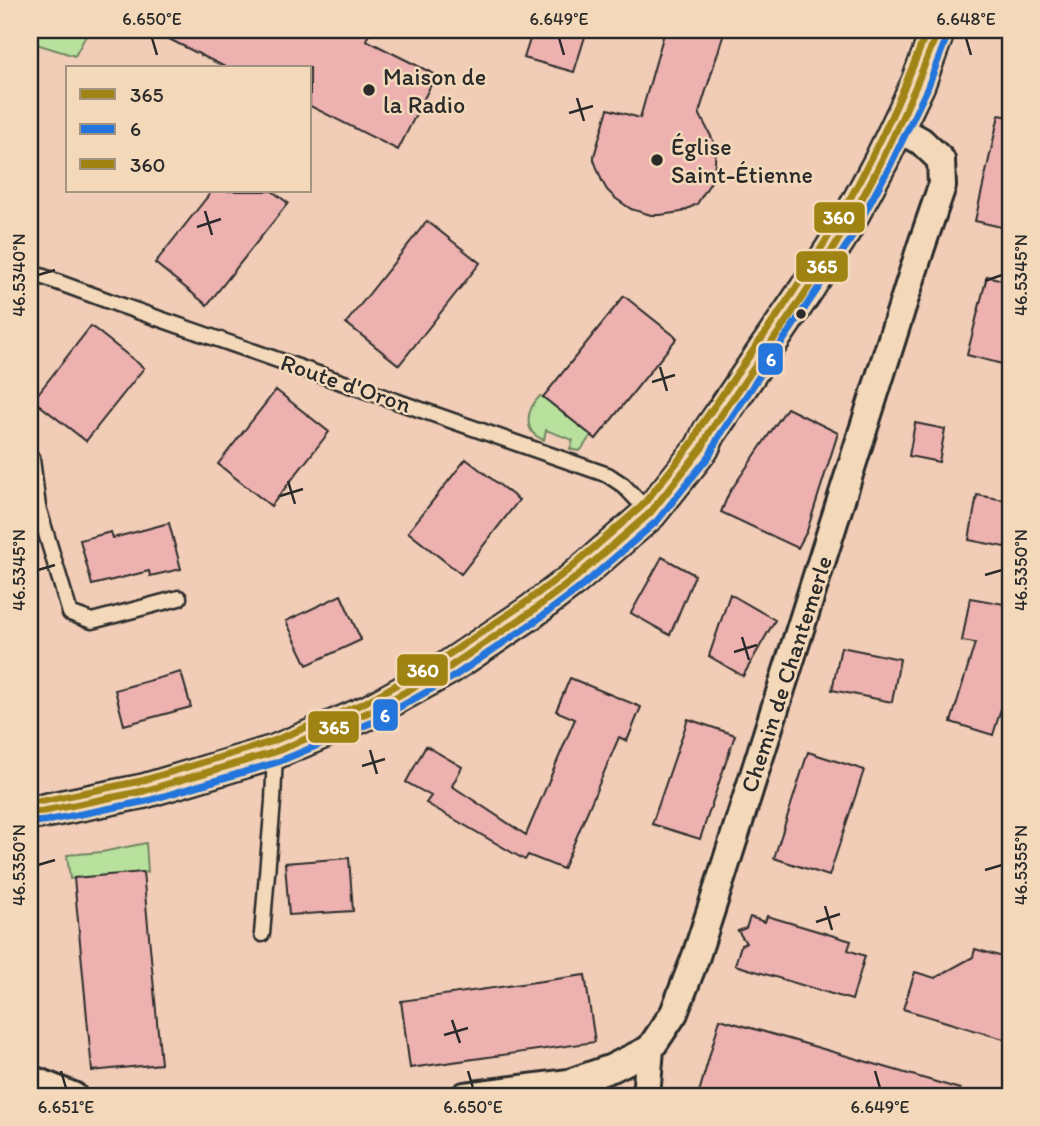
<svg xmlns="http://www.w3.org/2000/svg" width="1040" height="1126" viewBox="0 0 1040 1126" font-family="Itim,sans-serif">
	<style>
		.green { fill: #b8e19d; stroke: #728664; stroke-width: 2 }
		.building { fill: #edb2b0; stroke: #2b2b2b; stroke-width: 2 }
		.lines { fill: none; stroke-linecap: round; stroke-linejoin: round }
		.service-casing { stroke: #2b2b2b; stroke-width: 19 }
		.minor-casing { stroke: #2b2b2b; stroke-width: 32 }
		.tertiary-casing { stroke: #2b2b2b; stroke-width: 38 }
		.service { stroke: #f3d9ba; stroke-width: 14 }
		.minor { stroke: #f3d9ba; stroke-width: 26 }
		.tertiary { stroke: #f3d9ba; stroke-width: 33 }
		.bus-1-casing { stroke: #f3d9ba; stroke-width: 12 }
		.bus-2-casing { stroke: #f3d9ba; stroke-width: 12 }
		.bus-3-casing { stroke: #f3d9ba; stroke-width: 12 }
		.bus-1 { stroke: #a08413; stroke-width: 7 }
		.bus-2 { stroke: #2475dc; stroke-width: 7 }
		.bus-3 { stroke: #a08413; stroke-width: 7 }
		.ticks { fill: none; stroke: #2b2b2b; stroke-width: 2.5 }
		.poi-dot { fill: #2b2b2b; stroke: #f3d9ba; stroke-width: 2.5 }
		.labels { text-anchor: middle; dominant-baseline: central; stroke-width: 5; stroke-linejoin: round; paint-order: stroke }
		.poi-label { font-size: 24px; fill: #2b2b2b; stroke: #f3d9ba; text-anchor: start }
		.street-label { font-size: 24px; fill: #2b2b2b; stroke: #f3d9ba }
		.line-badge { stroke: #f3d9ba; stroke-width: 2.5 }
		.badge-label { font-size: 19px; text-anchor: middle; font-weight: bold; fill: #fff }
		.neatline { fill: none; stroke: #2b2b2b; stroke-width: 2.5 }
		.ticks-label { font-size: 18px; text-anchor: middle; fill: #2b2b2b }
	</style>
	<rect width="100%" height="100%" fill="#f1cdb7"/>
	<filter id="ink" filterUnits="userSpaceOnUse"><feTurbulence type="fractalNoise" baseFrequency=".0143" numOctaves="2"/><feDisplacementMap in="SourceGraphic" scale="14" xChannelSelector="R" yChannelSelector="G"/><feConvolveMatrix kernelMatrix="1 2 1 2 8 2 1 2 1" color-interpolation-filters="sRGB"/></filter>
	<g filter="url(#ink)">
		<path class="green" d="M30 30H89L75 56 30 42Z
			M540 396 543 397 591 435 581 450 578 451 570 449 573 440 546 430 544 440C522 432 526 410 540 396Z
			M146 843 148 872 70 879 67 855 102 852Z"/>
		<path class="building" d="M151 30H371L366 40 436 75 398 150 310 106V68H227Z
			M533 30H587L574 72 524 58Z
			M665 30H725L699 113 716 146 714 177 697 204 681 212 660 215H651L631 209 615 198 607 190 602 181 594 160V156L608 109 640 118Z
			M999 115 1010 117V229L975 221Z
			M212 191H272L288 203 207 305 155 263Z
			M427 221 480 263 399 365 346 323Z
			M987 276 1010 282V350L1006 365 967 355Z
			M624 296 677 338 596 439 543 397Z
			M91 326 144 368 86 441 33 400Z
			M276 390 329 432 271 506 218 464Z
			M787 408 838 433 807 531 798 548 721 512 729 493Z
			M915 423 945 429 939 462 909 456Z
			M466 459 519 500 461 574 408 532Z
			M977 495 1010 501V548L969 540Z
			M169 523 181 569 150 576 149 571 92 585 80 540 111 532 113 538Z
			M662 557 695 575 670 635 631 613Z
			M730 594 775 620 743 676 709 656Z
			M341 595 361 640 307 665 286 621Z
			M970 598 1010 605V679L993 735 951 722 975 643 962 641Z
			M841 647 900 659 892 702 832 690Z
			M181 672 191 707 124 725 115 690Z
			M570 678 641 707 627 741 619 737 563 869 528 855 525 860 426 803 431 796 406 782 426 746 462 767 452 786 526 835 575 719 556 711Z
			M688 719 735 735 700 839 652 824Z
			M808 752 864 770 829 876 774 858Z
			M349 858 353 911 289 915 285 863Z
			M143 872 161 1064 92 1071 74 878Z
			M767 916 851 941 848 950 865 956 852 1000 735 965 741 945 746 943 738 931 746 928 750 917 765 922Z
			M975 949 1010 959V1041L903 1009 915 972 935 978 973 957Z
			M585 975 595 1042 410 1068 401 1001Z
			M720 1019 960 1089 959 1096H698Z"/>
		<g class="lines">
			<g class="service-casing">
				<path id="service" d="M30 272 117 304 608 475 623 485 650 513
					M30 456 32 459 38 507 70 613 92 621 179 598
					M262 934 273 801 275 752"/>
			</g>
			<g class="minor-casing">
				<path id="minor" d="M30 1079 73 1096
					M465 1096 569 1083 612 1068 650 1049 674 1013 696 956 721 879 921 247 942 186 941 160 921 141 897 128
					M646 1096 650 1049"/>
			</g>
			<g class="tertiary-casing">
				<path id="tertiary" d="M30 812 44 811 144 791 275 752 369 712 448 668 531 612 574 579 650 513 702 448 709 433 806 290 840 237 881 161 918 84 938 30"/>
			</g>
			<use href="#service" class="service"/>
			<use href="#minor" class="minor"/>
			<use href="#tertiary" class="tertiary"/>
			<g class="bus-1-casing">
				<path id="bus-1" d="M30 812 44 811 144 791 275 752 369 712 448 668 531 612 574 579 650 513 702 448 709 433C753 368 800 305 840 237 879 172 911 102 938 30"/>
			</g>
			<g class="bus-2-casing">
				<path id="bus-2" d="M31 822 46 821 147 801 278 762 373 722 453 677 537 620 581 587 657 521 710 455 718 438 849 242 890 166 927 89 948 34"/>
			</g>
			<g class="bus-3-casing">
				<path id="bus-3" d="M30 801H43L141 781 271 742 364 703 442 659 525 603 567 571 642 506 693 442 700 427C744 363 791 299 831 232 869 168 901 100 927 30"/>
			</g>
			<use href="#bus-1" class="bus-1"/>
			<use href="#bus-2" class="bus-2"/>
			<use href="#bus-3" class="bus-3"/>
		</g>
	</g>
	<path class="ticks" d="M152 38 157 55M559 38 564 55M966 38 971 55M577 98 584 121M569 113 593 106M205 211 212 235M197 227 221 219M38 275 55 270M985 281 1002 275M660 367 667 391M652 382 675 375M288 481 295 504M280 496 303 489M38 570 55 565M985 575 1002 570M742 637 749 660M734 652 757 645M370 750 377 774M362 766 385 759M38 865 55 860M985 870 1002 865M825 906 832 930M816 922 840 914M452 1020 460 1043M444 1035 468 1028M61 1071 66 1088M468 1071 473 1088M875 1071 880 1088"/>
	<g class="poi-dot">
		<circle cx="369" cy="90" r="7"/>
		<circle cx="657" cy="160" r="7"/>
		<circle cx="801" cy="314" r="6"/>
	</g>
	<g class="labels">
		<g class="poi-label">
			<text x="383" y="76">Maison de<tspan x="383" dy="28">la Radio</tspan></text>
			<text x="671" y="146">Église<tspan x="671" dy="28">Saint-Étienne</tspan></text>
		</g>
		<g class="street-label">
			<text transform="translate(346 383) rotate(19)">Route d'Oron</text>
			<text transform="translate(786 674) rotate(-72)">Chemin de Chantemerle</text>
		</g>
	</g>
	<g class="line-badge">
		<rect x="813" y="201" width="53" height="33" rx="7" fill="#a08413"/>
		<rect x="795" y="250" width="54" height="33" rx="7" fill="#a08413"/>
		<rect x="757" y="342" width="27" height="34" rx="7" fill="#2475dc"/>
		<rect x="396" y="653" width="53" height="34" rx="7" fill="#a08413"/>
		<rect x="372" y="698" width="27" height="34" rx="7" fill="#2475dc"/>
		<rect x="307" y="710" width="53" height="34" rx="7" fill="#a08413"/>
	</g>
	<g class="badge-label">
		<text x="839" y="224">360</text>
		<text x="822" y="273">365</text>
		<text x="771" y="366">6</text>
		<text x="423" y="677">360</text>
		<text x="385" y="722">6</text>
		<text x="334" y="734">365</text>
	</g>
	<rect width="1040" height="1126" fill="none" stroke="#f3d9ba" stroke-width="77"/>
	<rect x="66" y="66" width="245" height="126" fill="#f3d9ba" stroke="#a39381" stroke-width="2"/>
	<rect x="80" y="89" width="35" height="10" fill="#a08413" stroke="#a39381" stroke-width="2"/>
	<text x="130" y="102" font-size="21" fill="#2b2b2b">365</text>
	<rect x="80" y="124" width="35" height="10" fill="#2475dc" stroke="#a39381" stroke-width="2"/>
	<text x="130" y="136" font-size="21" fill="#2b2b2b">6</text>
	<rect x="80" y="159" width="35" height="10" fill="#a08413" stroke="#a39381" stroke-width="2"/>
	<text x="130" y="172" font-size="21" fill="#2b2b2b">360</text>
	<rect x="38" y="38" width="964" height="1050" class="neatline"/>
	<g class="ticks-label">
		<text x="152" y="25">6.650°E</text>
		<text x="559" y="25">6.649°E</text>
		<text x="966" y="25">6.648°E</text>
		<text transform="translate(19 275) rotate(-90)" y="6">46.5340°N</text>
		<text transform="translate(1021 275) rotate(-90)" y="6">46.5345°N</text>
		<text transform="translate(19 570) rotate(-90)" y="6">46.5345°N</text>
		<text transform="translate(1021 570) rotate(-90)" y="6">46.5350°N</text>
		<text transform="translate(19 865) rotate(-90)" y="6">46.5350°N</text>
		<text transform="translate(1021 865) rotate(-90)" y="6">46.5355°N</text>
		<text x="66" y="1113">6.651°E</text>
		<text x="473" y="1113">6.650°E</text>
		<text x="880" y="1113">6.649°E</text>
	</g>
</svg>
